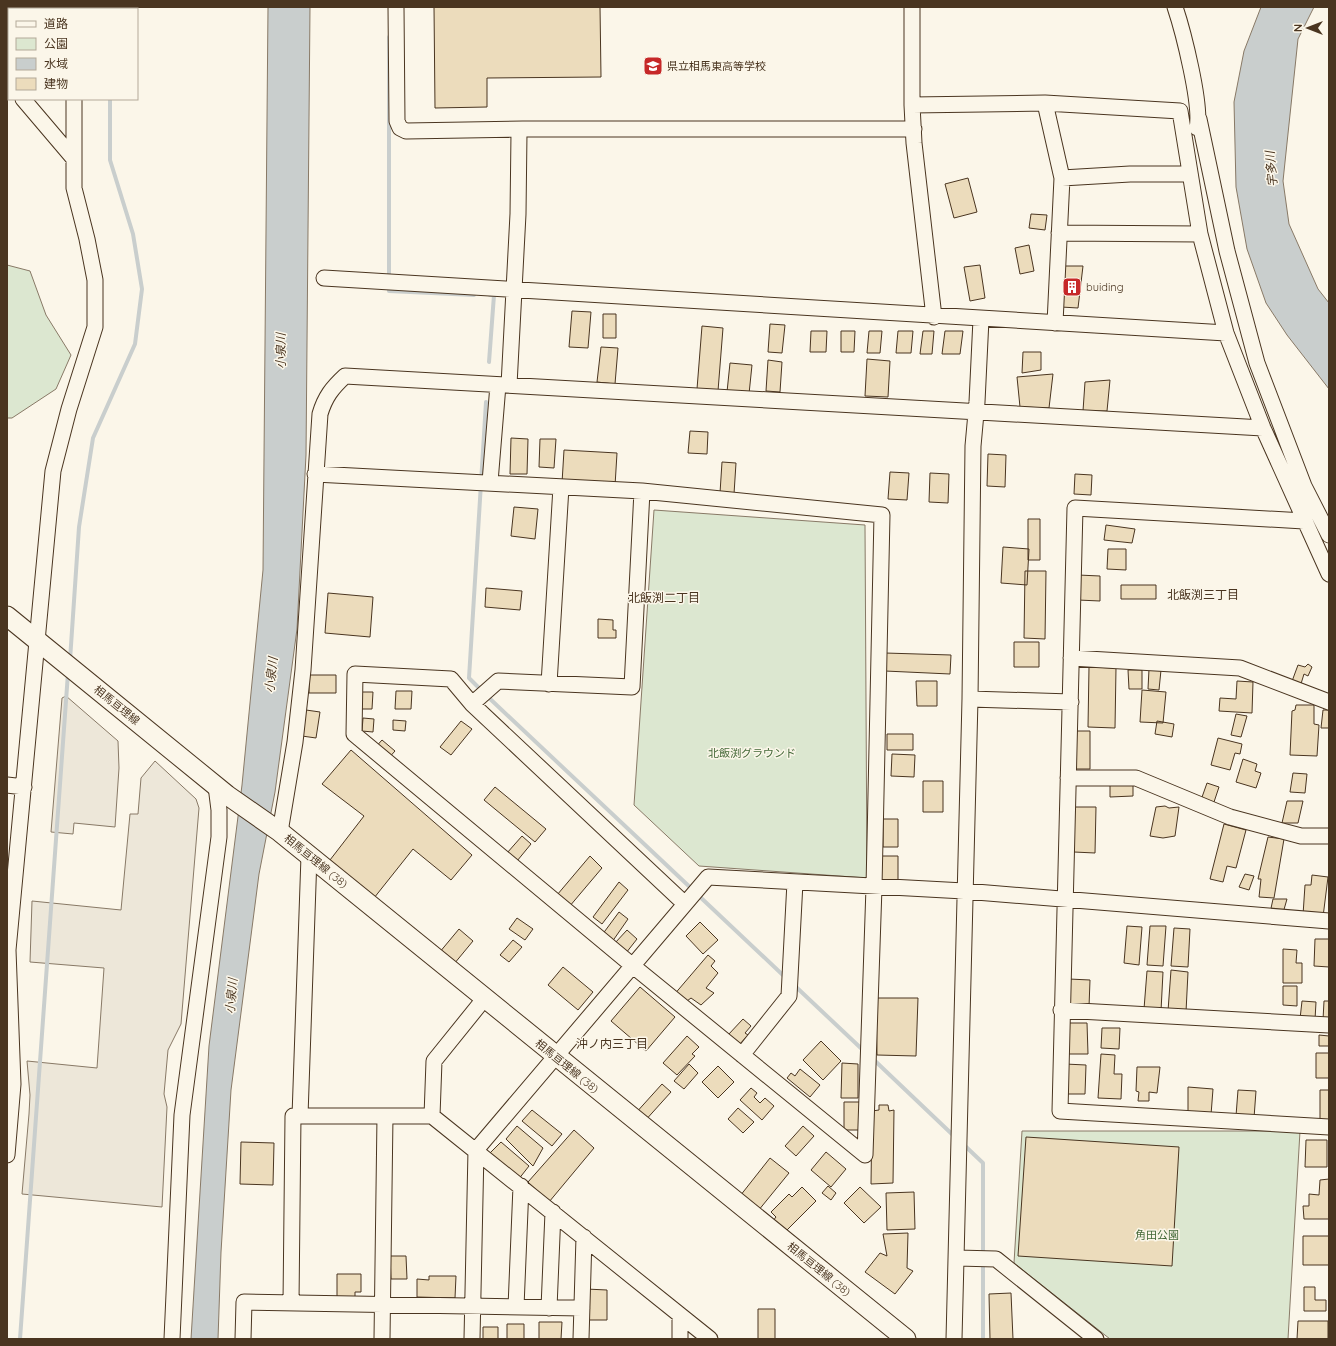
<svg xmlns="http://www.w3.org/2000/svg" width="1336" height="1346" viewBox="0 0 1336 1346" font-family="Quicksand,'Noto Sans JP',sans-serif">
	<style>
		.green { fill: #dce7d0; stroke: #887966 }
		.parking { fill: #ede7d9; stroke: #887966 }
		.water { fill: #c9cecd; stroke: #887966 }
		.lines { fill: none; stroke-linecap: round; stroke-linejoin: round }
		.stream { stroke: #c9cecd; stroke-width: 4 }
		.building { fill: #ecdcbc; stroke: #4a3520 }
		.minor-casing { stroke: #4a3520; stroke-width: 17 }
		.major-casing { stroke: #4a3520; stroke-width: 21 }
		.minor { stroke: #fbf6e9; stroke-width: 15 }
		.major { stroke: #fbf6e9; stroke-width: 19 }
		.labels { text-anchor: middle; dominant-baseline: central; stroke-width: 3; stroke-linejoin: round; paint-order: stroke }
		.poi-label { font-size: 11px; fill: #4a3520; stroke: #fbf6e9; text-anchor: start }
		.street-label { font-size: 11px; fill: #4a3520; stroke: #fbf6e9 }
		.park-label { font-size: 11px; fill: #436837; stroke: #fbf6e9 }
		.water-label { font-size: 12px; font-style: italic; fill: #4a3520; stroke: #fbf6e9 }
		.neighbourhood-label { font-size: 12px; fill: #4a3520; stroke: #fbf6e9 }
	</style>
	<rect width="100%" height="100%" fill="#fbf6e9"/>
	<path class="green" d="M7 265 30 271 46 315 71 355 56 389 12 418H7Z
		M654 510 865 525 867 878 699 866 634 805Z
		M1022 1131H1300L1288 1339H1110L1014 1263Z"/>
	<path class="parking" d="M66 696 118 741 119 768 115 827 74 823 73 834 51 832 62 698Z
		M155 761 196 799 199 808 181 1024 168 1050 164 1094 167 1107 162 1207 22 1194 29 1114 30 1095 27 1061 97 1068 104 968 30 962 32 901 121 910 130 814H138L141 778Z"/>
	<path class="water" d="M268 7H310L306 455 297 629 275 792 259 874 231 1090 221 1252 218 1339H191L209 1046 242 785 263 570Z
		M1261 7H1314L1298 39 1283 181 1289 224 1318 289 1329 303V389L1287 335 1266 303 1247 249 1236 187 1234 102 1244 51Z"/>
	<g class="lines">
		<path class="stream" d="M109 7V9
			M389 37V291L474 295
			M489 362 494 295H490
			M70 660 79 527 93 438 135 344 142 289 133 234 110 160V99
			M482 691 469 678 486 402
			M487 696 693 890
			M698 895 786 978
			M794 985 865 1052
			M873 1059 955 1137
			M963 1144 983 1163V1339
			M20 1339 68 673"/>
	</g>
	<path class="building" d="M434 7H600L601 77 487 78V107L435 108Z
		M968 178 977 212 954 218 945 184Z
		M1031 214 1047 215 1045 230 1029 228Z
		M1029 245 1034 271 1020 274 1015 248Z
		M980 265 985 298 970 301 964 267Z
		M1065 266H1083L1078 308 1061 307Z
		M572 311 591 312 588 348 569 347Z
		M603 314H616V338H603Z
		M770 324 785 325 782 353 768 352Z
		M702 326 723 328 718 391 697 389Z
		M811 331H827L826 352H810Z
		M841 331H855L854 352H841Z
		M869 331H882L880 353H867Z
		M898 331H913L911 353H896Z
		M923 331H934L932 354H920Z
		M945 331H963L960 354H942Z
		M601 347 618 348 615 384 597 382Z
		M1023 352H1041V370L1022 373Z
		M867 359 890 361 888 397 865 396Z
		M768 360 782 362 780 392 766 391Z
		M730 363 752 365 749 394 727 392Z
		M1053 374 1049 408 1020 407 1017 377Z
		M1110 380 1107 411H1083L1085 382Z
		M690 431 708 432 707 454 688 453Z
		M511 438 528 439 527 474H510Z
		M540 439H556L554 468 539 467Z
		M564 450 617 453 615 486 562 483Z
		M988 454 1006 455 1005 487 987 486Z
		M722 462 736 463 734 494 720 493Z
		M890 472 909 473 907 500 888 499Z
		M930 473 949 474 948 503 929 502Z
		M1075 474 1092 475 1091 495 1074 494Z
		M514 507 538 509 535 539 511 536Z
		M1028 519H1040V560H1028Z
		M1106 525 1135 529 1132 543 1104 540Z
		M1003 547 1029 549 1027 585 1001 583Z
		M1108 549H1126V570L1107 569Z
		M1025 571H1046L1045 639 1024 638Z
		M1078 575 1100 576V601L1078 600Z
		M1121 585H1156V599H1121Z
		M486 588 522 591 520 610 485 607Z
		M328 593 373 597 370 637 325 633Z
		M598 619 613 620V630H616V638H598Z
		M1014 642H1039V667H1014Z
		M885 653 951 655 950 674 885 671Z
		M1308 664 1312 667 1308 676 1304 674 1300 687 1291 684 1298 665 1305 667Z
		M1089 667 1116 668 1115 728 1088 727Z
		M1149 669 1161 670 1159 690 1148 689Z
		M1128 670H1142V689H1129Z
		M309 675H336V693H309Z
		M916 681H937V706H917Z
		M1237 681 1253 682 1252 713 1219 711 1220 698 1236 699Z
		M1142 690 1166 692 1163 723 1140 722Z
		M396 691H412L411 709H395Z
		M360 692H373L372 709H360Z
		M1296 705H1314V724L1319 725 1317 756 1290 755 1292 711 1295 710Z
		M306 710 320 712 316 738 302 736Z
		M1323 710H1329V728H1321Z
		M1236 714 1247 716 1241 737 1231 735Z
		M363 718 374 719 373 732 362 731Z
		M393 720 406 721 405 731 393 730Z
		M461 721 472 729 451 755 440 747Z
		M1157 721 1174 724 1172 737 1155 734Z
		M1073 731H1090V769H1072Z
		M887 734H913V750H887Z
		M1218 738 1242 744 1240 754 1235 753 1230 770 1211 765Z
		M382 740 395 751 386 761 373 750Z
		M351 750 472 855 451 880 413 849 374 898 330 860 364 816 322 784Z
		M892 754 915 755 914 777 891 776Z
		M1243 759 1257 764 1255 771 1261 773 1256 788 1236 782Z
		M1293 773 1307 774 1305 793 1290 792Z
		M923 781H943V812H923Z
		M1207 783 1219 787 1213 805 1201 800Z
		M1110 785H1133V796L1110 797Z
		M495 787 546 829 535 842 484 800Z
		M1287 801H1303L1298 823H1282Z
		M1165 806 1169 808 1179 807 1175 836 1163 838 1150 836 1156 807Z
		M1074 807H1096L1095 853 1074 852Z
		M883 819H898V847H883Z
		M1224 824 1246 830 1236 868 1227 866 1223 882 1210 879Z
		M522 836 531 844 517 861 507 853Z
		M1268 837 1284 839 1274 898 1259 897 1261 879H1258Z
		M590 856 602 868 569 907 557 895Z
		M881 856H898V882H881Z
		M1245 874 1254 876 1249 890 1239 887Z
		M1312 875 1328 877 1323 917 1303 915 1305 885H1311Z
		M619 882 628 890 602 924 593 917Z
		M1273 899H1287L1283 913H1270Z
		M619 912 628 919 612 942 602 935Z
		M517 918 533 929 525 940 509 929Z
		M700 922 718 940 703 954 686 936Z
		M1127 926 1142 927 1139 965 1124 963Z
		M1150 926H1166L1163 966 1147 965Z
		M1174 928 1190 929 1188 967 1171 966Z
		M459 929 473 941 454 964 439 953Z
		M627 930 637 939 626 953 615 943Z
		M1315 939H1329V967L1314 966Z
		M513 940 522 947 509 962 500 955Z
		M1283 949 1297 950 1296 963H1302V983H1283Z
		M708 955 715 961 711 966 718 973 706 988 714 993 701 1005 691 998 683 1004 673 996Z
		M563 967 593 992 578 1010 548 985Z
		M1171 970 1188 972 1186 1012 1168 1011Z
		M1147 971 1163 972 1161 1011 1144 1009Z
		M1069 979 1090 980 1089 1007 1068 1006Z
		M1283 986H1297V1006L1283 1005Z
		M640 987 675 1017 646 1051 611 1021Z
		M876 998H918L916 1056 877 1055Z
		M1302 1001 1316 1002 1315 1020 1300 1019Z
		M1324 1001H1329V1020H1323Z
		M743 1019 751 1026 745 1033 748 1035 739 1045 728 1035Z
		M1064 1023H1087L1088 1054H1065Z
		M1102 1028H1120L1119 1049 1101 1048Z
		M1319 1035 1329 1036V1046H1319Z
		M687 1036 699 1047 692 1054 695 1056 677 1075 663 1063Z
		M821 1041 841 1061 823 1080 803 1060Z
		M1316 1053H1329V1078H1316Z
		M1101 1054 1115 1055 1114 1074H1122L1121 1099 1098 1098Z
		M842 1063 858 1064V1098H841Z
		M689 1064 698 1073 684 1089 674 1081Z
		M1065 1064 1086 1065 1085 1094H1064Z
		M718 1066 734 1082 718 1098 702 1082Z
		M1137 1067H1160L1157 1093 1149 1092V1101H1138L1139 1092 1136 1091Z
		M800 1069 820 1085 810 1097 787 1078 791 1073 795 1076Z
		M662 1084 671 1092 643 1123 634 1115Z
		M1188 1087 1213 1089 1211 1115 1188 1113Z
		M751 1088 757 1093 754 1097 760 1103 765 1098 774 1106 762 1120 740 1100Z
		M1238 1090 1256 1091 1254 1118 1236 1116Z
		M1320 1090H1329V1121L1320 1120Z
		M844 1102H861V1130H844Z
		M879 1105H888L889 1111 894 1110 893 1183 871 1184 872 1111 879 1110Z
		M738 1108 754 1122 743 1133 728 1119Z
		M532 1110 562 1134 552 1146 522 1121Z
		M517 1126 543 1148 533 1166 506 1139Z
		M803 1126 814 1136 796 1156 785 1146Z
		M574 1130 594 1148 549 1202 528 1182Z
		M1026 1137 1179 1147 1172 1266 1018 1256Z
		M1306 1140H1327V1167H1305Z
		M241 1142 274 1143 273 1185 240 1184Z
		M501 1142 529 1166 518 1180 489 1154Z
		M826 1152 846 1169 831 1187 811 1170Z
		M770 1158 789 1173 758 1211 740 1196Z
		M1329 1179V1219H1304L1303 1206H1309V1194L1319 1195 1320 1180Z
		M828 1186 836 1193 831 1200 822 1193Z
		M802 1187 816 1201 783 1234 772 1222 776 1217 771 1212 789 1194 792 1197Z
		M860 1187 881 1207 864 1223 844 1203Z
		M914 1192 915 1229 887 1230 886 1193Z
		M908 1233 907 1268 913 1271 895 1294 865 1272 880 1253 887 1256 883 1234Z
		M1303 1236H1329V1265H1303Z
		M390 1256H406L407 1279H391Z
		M337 1274H361V1292H355V1303H337Z
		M429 1276H456L455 1298 417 1297V1279L429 1280Z
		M1304 1287H1315V1300H1326V1311H1304Z
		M586 1289 607 1290V1320H586Z
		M1011 1293 1013 1339H990L989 1294Z
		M758 1309H775V1339H758Z
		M1298 1321H1328V1339H1297Z
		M539 1322H562L561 1339H539Z
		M507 1324H524V1339H507Z
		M483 1327H498V1339H483Z"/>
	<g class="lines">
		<g class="minor-casing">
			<path id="minor" d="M73 7V9
				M396 7 397 121 400 128 406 131 523 129
				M912 7V105L914 143 934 317
				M1175 7C1183 31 1202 105 1197 128
				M7 79 9 82
				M23 99 74 159
				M1045 103 1062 178 1055 323
				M912 105 1045 103 1180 111 1200 234 1226 333 1263 428 1329 574
				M1199 119 1227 251 1257 363 1304 486 1329 535
				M1062 178 1130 174H1190
				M1059 233 1200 234
				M324 278 1226 333
				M509 385 518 214 519 133 523 129H914
				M315 474 642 491 882 515 874 887 865 1155 633 966 354 734 355 674 451 679 472 704 685 904
				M490 482 498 385
				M1304 521 1075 508 1060 1111 1329 1127
				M1071 658 1240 668 1329 702
				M549 684 561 487
				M970 699 1071 702
				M472 704 498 681 632 687 642 491
				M1068 778H1136L1230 817 1301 836H1329
				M7 785 24 787
				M280 832 295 742 303 670 320 414C325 397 332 388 345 376L1263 428
				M1061 1010 1329 1025
				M742 1055 789 996 795 882
				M300 1116 309 856
				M432 1116 434 1061 484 999
				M7 1155 13 1084 8 950 53 471 69 409 95 327V280L87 239 74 188V99
				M957 1258 996 1259 1096 1339
				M291 1303 293 1116H432L710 1339
				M516 1307 521 1186
				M549 1308 553 1212
				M172 1339 182 1115 219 837V810L216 786
				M243 1339 244 1302 582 1308
				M382 1339 385 1116
				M472 1339 476 1150 708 877 964 891 1329 921
				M581 1339 584 1237
				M680 1339V1315
				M954 1339 970 699 973 446 977 402 981 319"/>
		</g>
		<g class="major-casing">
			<path id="major" d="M7 616 227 795 280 832 906 1339"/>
		</g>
		<use href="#minor" class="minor"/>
		<use href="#major" class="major"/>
	</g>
	<defs>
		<g id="school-square" transform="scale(1)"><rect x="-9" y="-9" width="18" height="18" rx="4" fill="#c62828" stroke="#fbf6e9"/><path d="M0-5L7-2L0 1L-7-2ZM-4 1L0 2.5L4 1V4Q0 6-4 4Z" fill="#fff"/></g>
		<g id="building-square" transform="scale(1)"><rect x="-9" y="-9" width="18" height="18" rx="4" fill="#c62828" stroke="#fbf6e9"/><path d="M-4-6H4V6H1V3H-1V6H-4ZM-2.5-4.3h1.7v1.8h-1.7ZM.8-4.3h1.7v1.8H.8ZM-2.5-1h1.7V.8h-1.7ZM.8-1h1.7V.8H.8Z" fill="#fff"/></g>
	</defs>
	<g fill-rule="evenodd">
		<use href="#school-square" x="653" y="66"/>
		<use href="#building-square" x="1072" y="287"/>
	</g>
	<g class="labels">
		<g class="poi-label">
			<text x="667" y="66">県立相馬東高等学校</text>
			<text x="1086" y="287">buiding</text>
		</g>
		<g class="street-label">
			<text transform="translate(117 705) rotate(39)">相馬亘理線</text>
			<text transform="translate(316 861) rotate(39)">相馬亘理線 (38)</text>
			<text transform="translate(567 1066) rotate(39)">相馬亘理線 (38)</text>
			<text transform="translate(819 1269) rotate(39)">相馬亘理線 (38)</text>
		</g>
		<g class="park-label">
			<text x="752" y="753">北飯渕グラウンド</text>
			<text x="1157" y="1235">角田公園</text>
		</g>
		<g class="water-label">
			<text transform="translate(1271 169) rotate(-95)">宇多川</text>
			<text transform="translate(280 351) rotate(-90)">小泉川</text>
			<text transform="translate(271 675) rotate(-84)">小泉川</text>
			<text transform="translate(231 996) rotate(-85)">小泉川</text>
		</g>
		<g class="neighbourhood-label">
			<text x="1203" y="594">北飯渕三丁目</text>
			<text x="664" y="597">北飯渕二丁目</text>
			<text x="612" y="1043">沖ノ内三丁目</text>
		</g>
	</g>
	<rect width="1336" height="1346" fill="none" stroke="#4a3520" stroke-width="16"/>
	<rect x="8" y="8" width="130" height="92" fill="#fbf6e9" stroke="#b4a999"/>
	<rect x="16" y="21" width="20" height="6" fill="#fbf6e9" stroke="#b4a999"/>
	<text x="44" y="28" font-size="12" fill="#4a3520">道路</text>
	<rect x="16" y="38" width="20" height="12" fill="#dce7d0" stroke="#b4a999"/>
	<text x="44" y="48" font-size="12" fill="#4a3520">公園</text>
	<rect x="16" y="58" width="20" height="12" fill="#c9cecd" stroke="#b4a999"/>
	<text x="44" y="68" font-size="12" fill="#4a3520">水域</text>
	<rect x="16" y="78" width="20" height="12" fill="#ecdcbc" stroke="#b4a999"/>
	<text x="44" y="88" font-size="12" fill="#4a3520">建物</text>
	<g transform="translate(1308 28) rotate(270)" stroke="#fbf6e9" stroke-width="3" paint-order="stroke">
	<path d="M0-3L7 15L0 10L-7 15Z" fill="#4a3520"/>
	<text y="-6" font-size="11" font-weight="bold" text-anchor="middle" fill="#4a3520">N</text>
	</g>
</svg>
